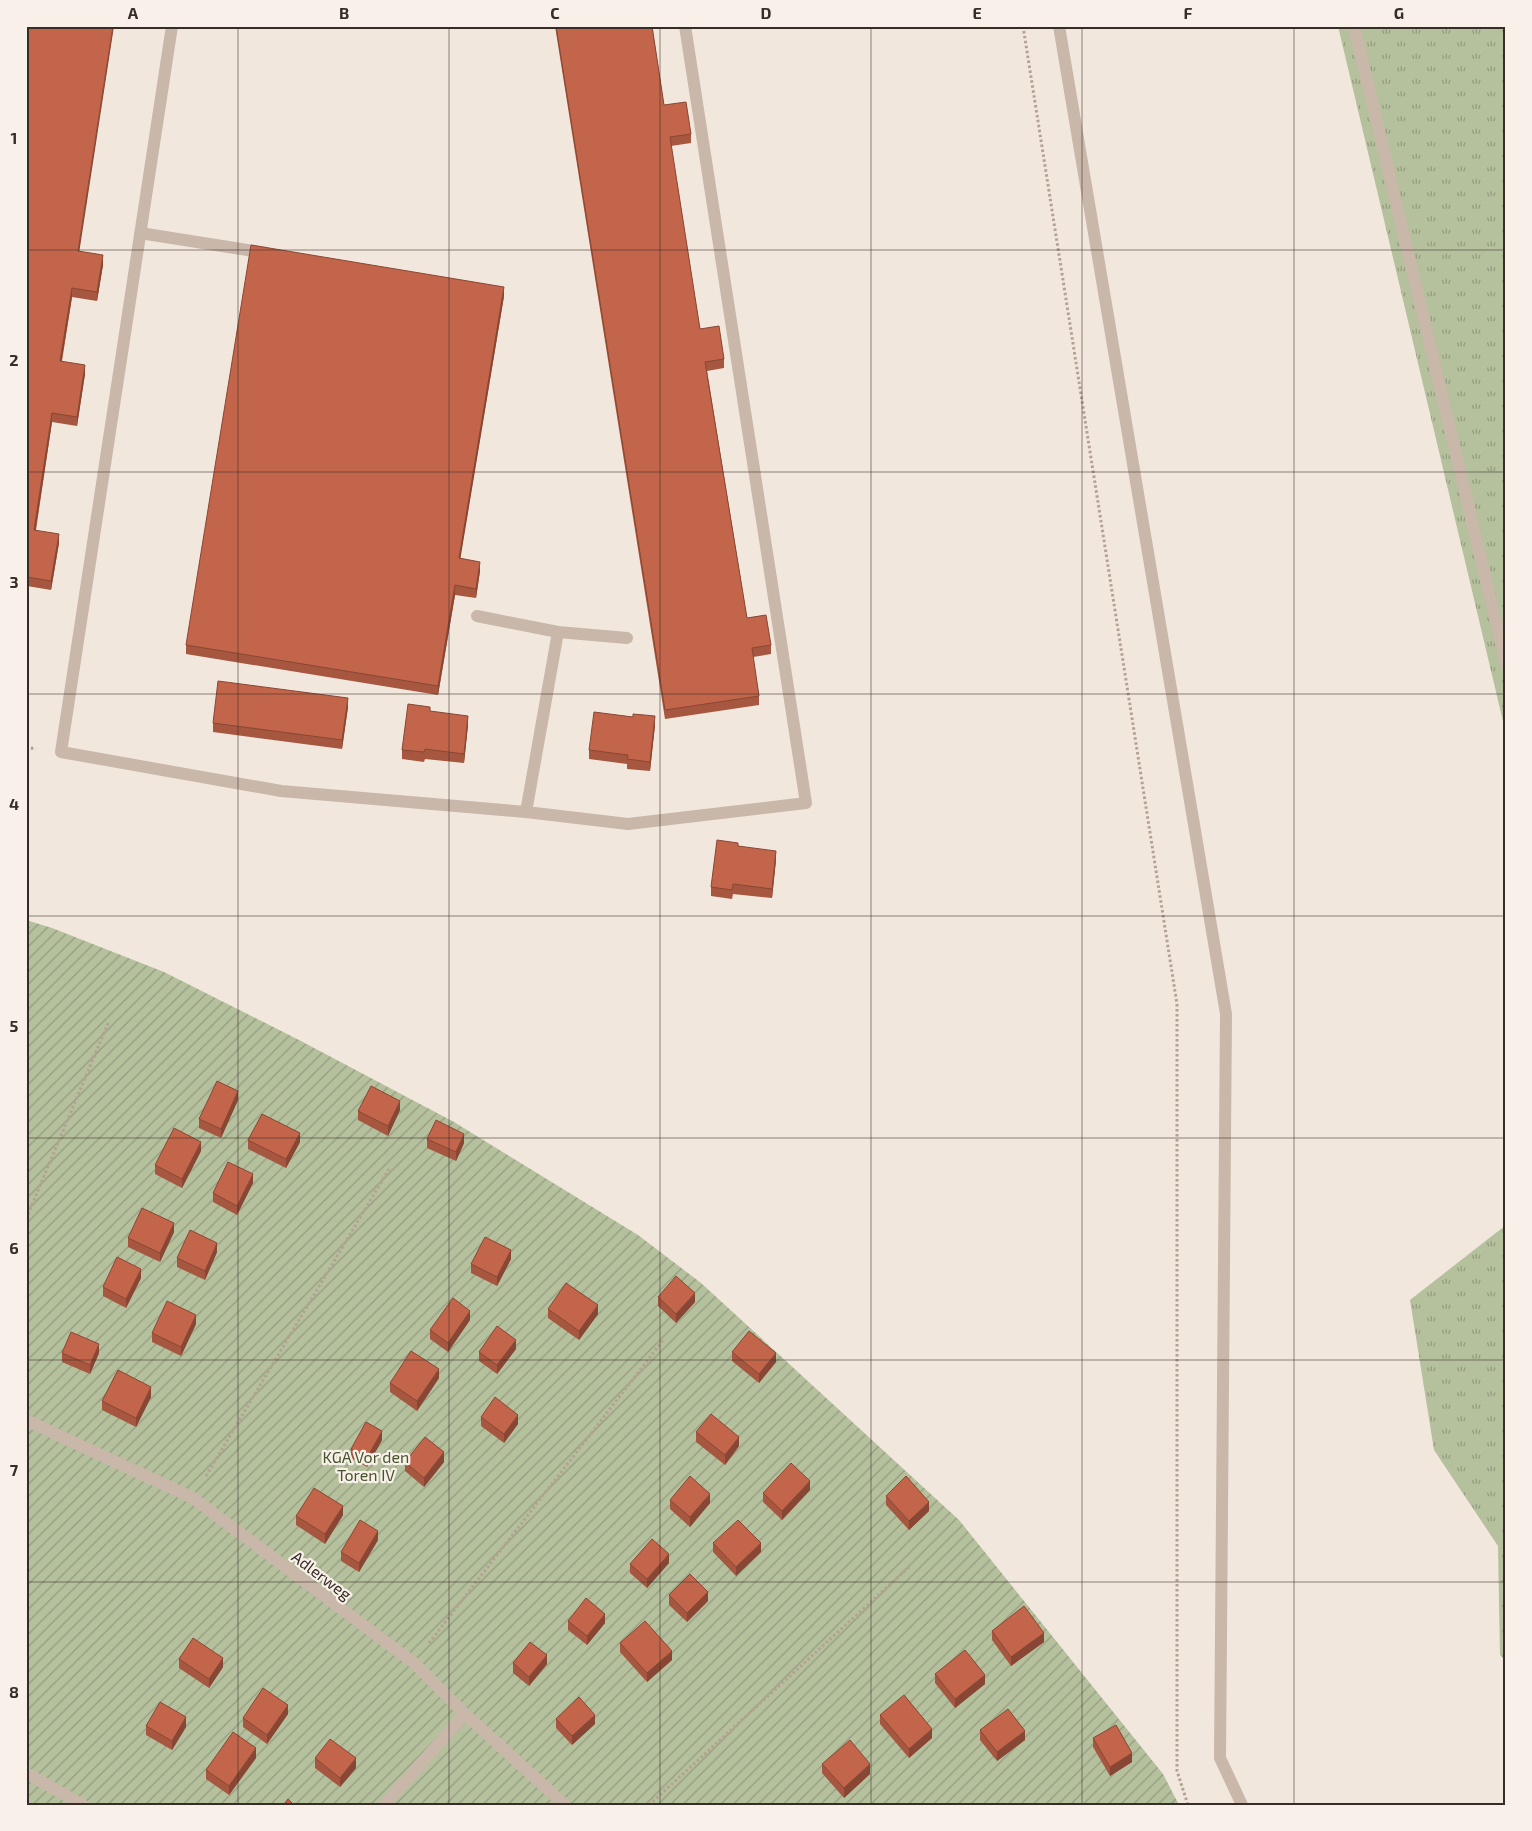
<svg xmlns="http://www.w3.org/2000/svg" width="1532" height="1831" viewBox="0 0 1532 1831" font-family="'Exo 2',sans-serif">
	<style>
		.grass { fill: url(#grass-tufts) }
		.garden { fill: url(#garden-furrows) }
		.lines { fill: none; stroke-linecap: round; stroke-linejoin: round }
		.path { stroke: #b5a193; stroke-width: 3; stroke-dasharray: 2.5 2.5; stroke-linecap: butt }
		.minor { stroke: #c9b7a9; stroke-width: 12 }
		.wall { fill: #a75740 }
		.shaded-wall { fill: #884734 }
		.building { fill: #c2654a; stroke: #884734 }
		.grid { fill: none; stroke: #362d29; stroke-width: 1; stroke-opacity: 0.55 }
		.labels { text-anchor: middle; dominant-baseline: central; stroke-width: 4.5; stroke-linejoin: round; paint-order: stroke }
		.park-label { font-size: 16px; fill: #46542d; stroke: #f9f1e9 }
		.street-label { font-size: 16px; fill: #362d29; stroke: #f9f1e9 }
		.neatline { fill: none; stroke: #362d29; stroke-width: 2 }
		.grid-label { font-size: 16px; text-anchor: middle; font-weight: bold; fill: #362d29 }
	</style>
	<defs>
		<pattern id="grass-tufts" width="24" height="20" patternUnits="userSpaceOnUse" patternTransform="scale(1.25)"><rect width="24" height="20" fill="#b5c09d"/><path d="M3 7l-1-3M5 7V3M7 7l1-3M15 17l-1-3M17 17v-4M19 17l1-3" fill="none" stroke="#949c80"/></pattern>
		<pattern id="garden-furrows" width="10" height="10" patternUnits="userSpaceOnUse" patternTransform="scale(1.25)"><rect width="10" height="10" fill="#b5c09d"/><path d="M-1 1l2-2M0 10L10 0M9 11l2-2" fill="none" stroke="#949c80"/></pattern>
	</defs>
	<rect width="100%" height="100%" fill="#f1e7dd"/>
	<path class="grass" d="M1338 26H1506V734Z
		M1506 1225V1661L1500 1655 1498 1546 1434 1450 1410 1300Z"/>
	<path class="garden" d="M26 920 52 928 164 972 299 1040 454 1122 638 1235 701 1283 959 1520 1163 1774 1179 1805H26Z"/>
	<g class="lines">
		<path class="path" d="M1023 26 1177 1004V1771L1188 1805
			M26 747 36 749
			M26 1219 109 1021
			M206 1476 389 1169
			M429 1643 664 1339
			M649 1805 909 1567"/>
		<path class="minor" d="M172 26 61 752 281 791 526 812 628 824 806 803 685 26
			M1059 26 1226 1014 1220 1758 1242 1805
			M1354 26 1506 664
			M140 233 266 253
			M477 616 558 632 627 638
			M526 812 558 632
			M26 1420 193 1498 414 1663 465 1714 565 1805
			M26 1773 83 1805
			M384 1805 465 1714"/>
	</g>
	<path class="wall" d="M26 26 79 252 103 265 97 301 72 297 62 361 85 374 77 426 52 422 36 530 59 543 51 590 27 586 26 590Z
		M555 26H652L664 105 691 134V143L671 146 700 329 724 359V368L707 371 747 618 771 645V654L753 657 759 696V705L665 719Z
		M504 296 460 558 480 571 476 598 455 595 438 695 186 654V645Z
		M348 707 342 749 213 732V723Z
		M430 711 468 725 464 763 425 759 424 762 402 759V750Z
		M655 725 650 771 627 769V764L589 759V750Z
		M738 846 776 860 772 898 733 894 732 899 711 896V887Z
		M238 1100 221 1138 199 1128V1119Z
		M400 1110 388 1136 358 1120V1111Z
		M427 1139 464 1143 456 1161 427 1148Z
		M248 1140 300 1142 286 1168 248 1149Z
		M201 1151 182 1188 155 1174V1165Z
		M253 1183 237 1215 213 1202V1193Z
		M174 1232 160 1262 128 1247V1238Z
		M217 1252 205 1280 177 1267V1258Z
		M511 1259 497 1286 471 1273V1264Z
		M141 1278 126 1308 103 1296V1287Z
		M658 1297 695 1302 676 1323 658 1306Z
		M548 1309 598 1314 579 1340 548 1318Z
		M470 1320 448 1352 430 1339V1330Z
		M196 1324 181 1356 152 1342V1333Z
		M516 1349 497 1374 479 1361V1352Z
		M732 1352 776 1362 759 1383 732 1361Z
		M62 1353H99L90 1374 62 1362Z
		M439 1378 417 1411 390 1392V1383Z
		M151 1397 136 1427 102 1410V1401Z
		M481 1417 518 1424 504 1443 481 1426Z
		M696 1432 739 1446 725 1465 696 1442Z
		M382 1440 367 1467 351 1458V1449Z
		M405 1462H444L424 1487 405 1471Z
		M810 1490 782 1520 763 1502V1493Z
		M886 1496 929 1511 909 1530 886 1505Z
		M670 1500 710 1503 690 1527 670 1509Z
		M343 1515 325 1544 296 1525V1516Z
		M378 1540 359 1572 341 1561V1552Z
		M713 1543 761 1552 736 1576 713 1552Z
		M669 1563 647 1588 630 1573V1564Z
		M669 1595 708 1601 687 1622 669 1605Z
		M568 1621 605 1623 587 1645 568 1630Z
		M992 1631 1044 1642 1011 1666 992 1640Z
		M620 1643 672 1660 647 1682 620 1652Z
		M179 1659 223 1667 209 1688 179 1668Z
		M513 1663 547 1664 529 1686 513 1673Z
		M935 1674 985 1684 955 1708 935 1683Z
		M288 1714 267 1744 243 1727V1718Z
		M880 1715 932 1738 909 1758 880 1724Z
		M556 1719 595 1724 572 1745 556 1728Z
		M146 1726 186 1727 172 1750 146 1735Z
		M980 1730 1025 1740 997 1761 980 1740Z
		M1093 1738 1132 1762 1110 1776 1093 1747Z
		M256 1758 229 1795 206 1779V1770Z
		M315 1758 356 1768 340 1787 315 1768Z
		M822 1764 870 1774 844 1798 822 1773Z"/>
	<path class="shaded-wall" d="M113 26H114L78 260V251Z
		M103 255V265L97 301V292Z
		M504 287V296L459 567V558Z
		M72 288V297L60 370V361Z
		M85 365V374L77 426V417Z
		M52 413V422L34 539V530Z
		M59 534V543L51 590V581Z
		M480 562V571L476 598V589Z
		M455 585V595L438 695V686Z
		M348 698V707L342 749V740Z
		M468 716V725L464 763V754Z
		M655 716V725L650 771V762Z
		M776 851V860L772 898V889Z
		M29 927V936L26 944V935Z
		M238 1091V1100L221 1138V1129Z
		M400 1101V1110L388 1136V1126Z
		M300 1133V1142L286 1168V1159Z
		M464 1134V1143L456 1161V1152Z
		M201 1142V1151L182 1188V1179Z
		M253 1174V1183L237 1215V1206Z
		M174 1223V1232L160 1262V1253Z
		M217 1243V1252L205 1280V1271Z
		M511 1250V1259L497 1286V1277Z
		M141 1269V1278L126 1308V1299Z
		M695 1293V1302L676 1323V1314Z
		M598 1305V1314L579 1340V1331Z
		M470 1311V1320L448 1352V1343Z
		M196 1315V1324L181 1356V1347Z
		M516 1340V1349L497 1374V1365Z
		M99 1344V1353L90 1374V1365Z
		M776 1353V1362L759 1383V1374Z
		M439 1369V1378L417 1411V1401Z
		M151 1387V1397L136 1427V1418Z
		M518 1415V1424L504 1443V1434Z
		M382 1431V1440L367 1467V1458Z
		M739 1437V1446L725 1465V1455Z
		M444 1452V1462L424 1487V1478Z
		M810 1481V1490L782 1520V1511Z
		M710 1494V1503L690 1527V1517Z
		M929 1502V1511L909 1530V1521Z
		M343 1506V1515L325 1544V1534Z
		M378 1531V1540L359 1572V1563Z
		M761 1543V1552L736 1576V1567Z
		M669 1554V1563L647 1588V1579Z
		M708 1592V1601L687 1622V1613Z
		M605 1614V1623L587 1645V1636Z
		M1044 1633V1642L1011 1666V1657Z
		M672 1651V1660L647 1682V1673Z
		M547 1655V1664L529 1686V1677Z
		M223 1658V1667L209 1688V1679Z
		M985 1675V1684L955 1708V1699Z
		M288 1705V1714L267 1744V1735Z
		M595 1715V1724L572 1745V1736Z
		M186 1717V1727L172 1750V1741Z
		M932 1729V1738L909 1758V1749Z
		M1025 1731V1740L997 1761V1752Z
		M256 1748V1758L229 1795V1786Z
		M1132 1753V1762L1110 1776V1767Z
		M356 1758V1768L340 1787V1778Z
		M870 1764V1774L844 1798V1788Z"/>
	<path class="building" d="M26 26H113L78 251 103 255 97 292 72 288 60 361 85 365 77 417 52 413 34 530 59 534 51 581 27 577 26 581Z
		M556 26H652L664 105 686 102 691 134 670 137 700 329 719 326 724 359 705 362 747 618 766 615 771 645 752 648 759 696 665 710Z
		M251 245 504 287 459 558 480 562 476 589 455 585 438 686 186 645Z
		M218 681 348 698 342 740 213 723Z
		M408 704 430 707V711L468 716 464 754 425 749 424 752 402 750Z
		M594 712 633 717V714L655 716 650 762 627 759 628 755 589 750Z
		M717 840 738 843V846L776 851 772 889 733 884 732 890 711 887Z
		M26 926 29 927 26 935Z
		M217 1081 238 1091 221 1129 199 1119Z
		M371 1086 400 1101 388 1126 358 1111Z
		M262 1114 300 1133 286 1159 248 1140Z
		M436 1120 464 1134 456 1152 427 1139Z
		M174 1128 201 1142 182 1179 155 1165Z
		M228 1162 253 1174 237 1206 213 1193Z
		M142 1208 174 1223 160 1253 128 1238Z
		M190 1230 217 1243 205 1271 177 1258Z
		M485 1237 511 1250 497 1277 471 1264Z
		M117 1257 141 1269 126 1299 103 1287Z
		M676 1276 695 1293 676 1314 658 1297Z
		M566 1283 598 1305 579 1331 548 1309Z
		M453 1298 470 1311 448 1343 430 1330Z
		M167 1301 196 1315 181 1347 152 1333Z
		M497 1326 516 1340 497 1365 479 1352Z
		M749 1331 776 1353 759 1374 732 1352Z
		M71 1332 99 1344 90 1365 62 1353Z
		M411 1351 439 1369 417 1401 390 1383Z
		M118 1370 151 1387 136 1418 102 1401Z
		M495 1397 518 1415 504 1434 481 1417Z
		M711 1414 739 1437 725 1455 696 1432Z
		M366 1422 382 1431 367 1458 351 1449Z
		M425 1437 444 1452 424 1478 405 1462Z
		M791 1463 810 1481 782 1511 763 1493Z
		M690 1476 710 1494 690 1517 670 1500Z
		M906 1476 929 1502 909 1521 886 1496Z
		M314 1488 343 1506 325 1534 296 1516Z
		M360 1520 378 1531 359 1563 341 1552Z
		M738 1520 761 1543 736 1567 713 1543Z
		M652 1539 669 1554 647 1579 630 1564Z
		M690 1574 708 1592 687 1613 669 1595Z
		M586 1598 605 1614 587 1636 568 1621Z
		M1024 1606 1044 1633 1011 1657 992 1631Z
		M645 1621 672 1651 647 1673 620 1643Z
		M193 1638 223 1658 209 1679 179 1659Z
		M530 1642 547 1655 529 1677 513 1663Z
		M965 1650 985 1675 955 1699 935 1674Z
		M263 1688 288 1705 267 1735 243 1718Z
		M904 1695 932 1729 909 1749 880 1715Z
		M579 1697 595 1715 572 1736 556 1719Z
		M160 1702 186 1717 172 1741 146 1726Z
		M1008 1709 1025 1731 997 1752 980 1730Z
		M1116 1725 1132 1753 1110 1767 1093 1738Z
		M233 1732 256 1748 229 1786 206 1770Z
		M330 1739 356 1758 340 1778 315 1758Z
		M850 1740 870 1764 844 1788 822 1764Z
		M288 1799 294 1805H284Z"/>
	<path class="grid" d="M238 26V1805M449 26V1805M660 26V1805M871 26V1805M1082 26V1805M1294 26V1805M26 250H1506M26 472H1506M26 694H1506M26 916H1506M26 1138H1506M26 1360H1506M26 1582H1506"/>
	<g class="labels">
		<g class="park-label">
			<text x="366" y="1456">KGA Vor den<tspan x="366" dy="18">Toren IV</tspan></text>
		</g>
		<g class="street-label">
			<text transform="translate(322 1575) rotate(37)">Adlerweg</text>
		</g>
	</g>
	<rect width="1532" height="1831" fill="none" stroke="#f9f1e9" stroke-width="55"/>
	<rect x="28" y="28" width="1476" height="1776" class="neatline"/>
	<g class="grid-label">
		<text x="133" y="19">A</text>
		<text x="344" y="19">B</text>
		<text x="555" y="19">C</text>
		<text x="766" y="19">D</text>
		<text x="977" y="19">E</text>
		<text x="1188" y="19">F</text>
		<text x="1399" y="19">G</text>
		<text x="14" y="144">1</text>
		<text x="14" y="366">2</text>
		<text x="14" y="588">3</text>
		<text x="14" y="810">4</text>
		<text x="14" y="1032">5</text>
		<text x="14" y="1254">6</text>
		<text x="14" y="1476">7</text>
		<text x="14" y="1698">8</text>
	</g>
</svg>
